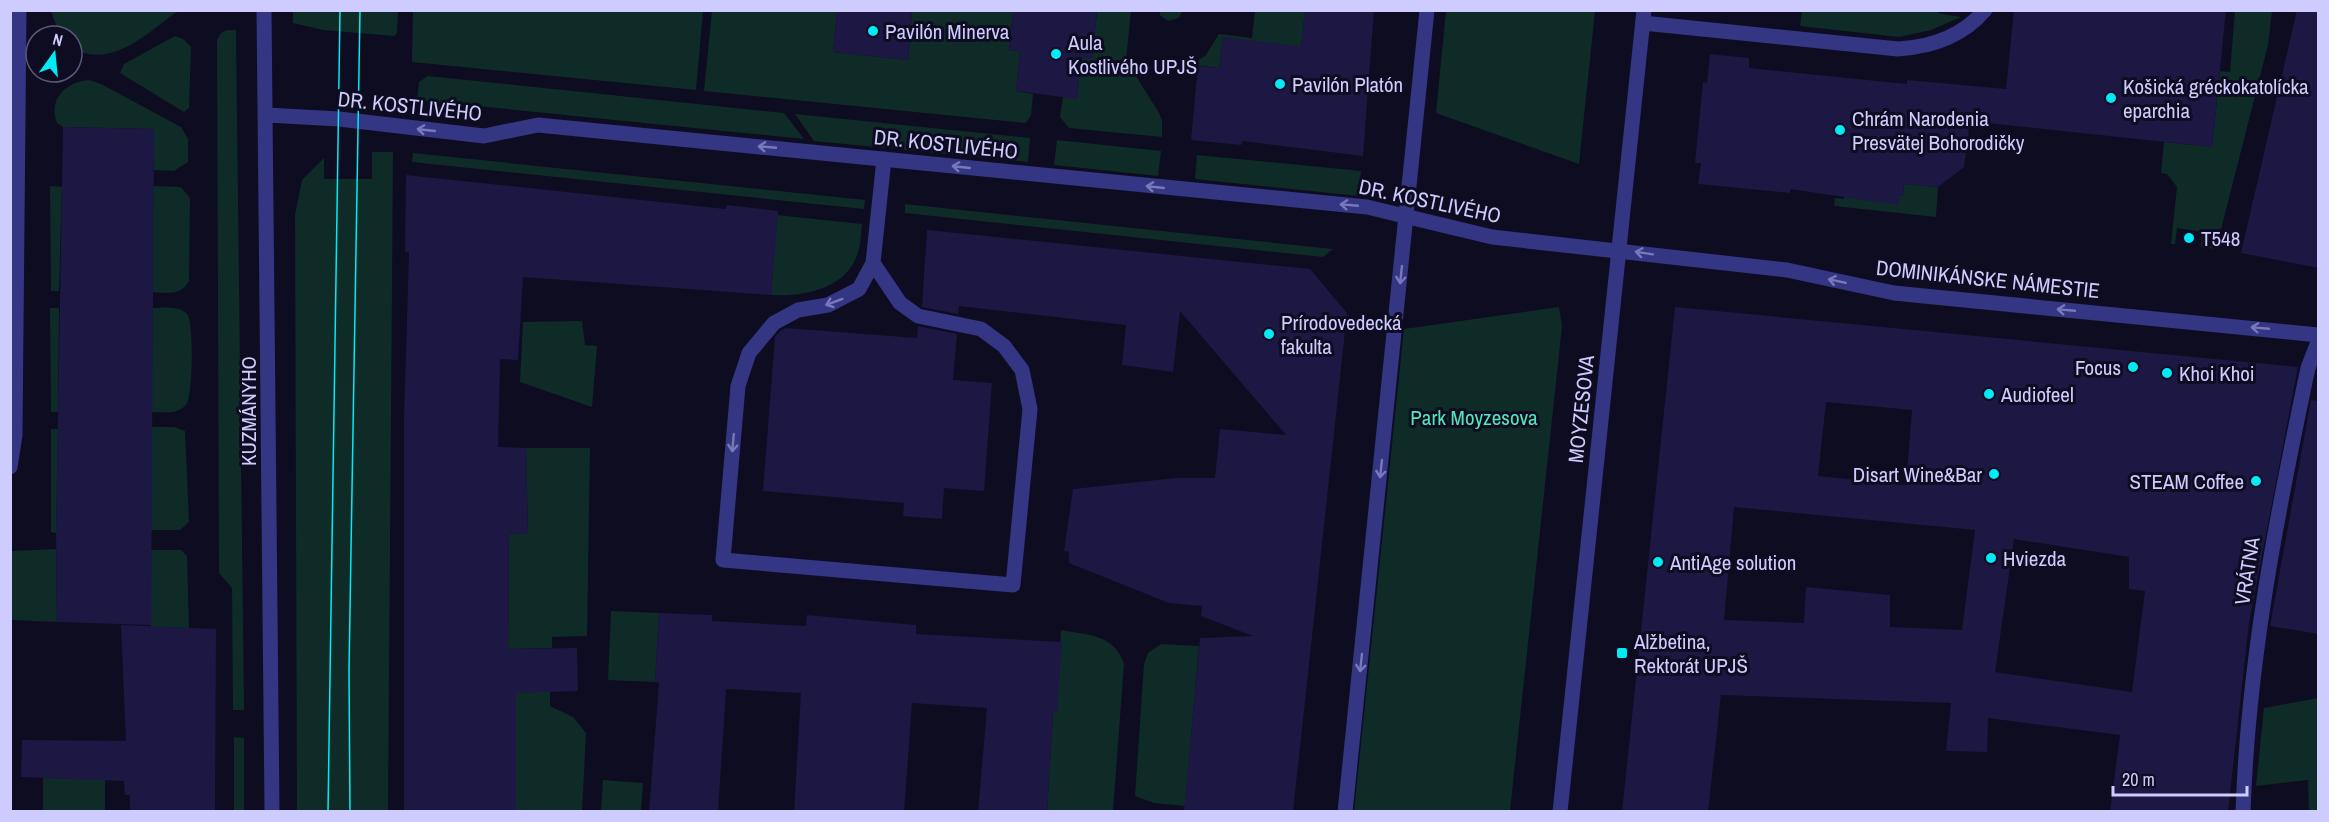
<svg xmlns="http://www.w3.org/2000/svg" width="2329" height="822" viewBox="0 0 2329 822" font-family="'Archivo Narrow',sans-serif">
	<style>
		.green { fill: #0e2b28 }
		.building { fill: #1d1743; fill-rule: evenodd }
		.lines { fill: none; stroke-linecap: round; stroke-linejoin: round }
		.service { stroke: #343583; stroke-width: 15 }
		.pedestrian { stroke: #343583; stroke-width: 15 }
		.minor { stroke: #343583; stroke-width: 15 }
		.tertiary { stroke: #343583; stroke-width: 15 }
		.tram { stroke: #00ebf6; stroke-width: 1.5 }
		.oneway { stroke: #7978bb }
		.poi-dot { fill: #00ebf6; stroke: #0e0c21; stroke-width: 2 }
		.labels { text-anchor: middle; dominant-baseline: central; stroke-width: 6; stroke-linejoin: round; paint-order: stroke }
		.poi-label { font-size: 21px; fill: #cecbff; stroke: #0e0c21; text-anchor: start }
		.street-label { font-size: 21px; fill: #cecbff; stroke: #0e0c21 }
		.park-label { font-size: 21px; fill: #51e6b8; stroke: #0e0c21 }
	</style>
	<rect width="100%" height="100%" fill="#0e0c21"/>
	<path class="green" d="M1013 10 1009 50 1020 51 1016 91 1033 94 1031 115 1026 123 704 91 712 11H837L833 52 908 60 912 11Z
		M51 11V10L178 11C147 33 112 70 72 48V36H60Z
		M293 11H398L397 33 394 36 323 30 293 23Z
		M413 11H703L696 90 412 62Z
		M1097 11H1131L1126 60 1159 113 1162 120V137L1069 128 1060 117 1063 97 1077 98 1081 58H1092Z
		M1160 11V10L1182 11 1179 18 1168 21 1160 15Z
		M1255 11H1305L1300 56 1223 37 1219 68 1195 65 1194 70H1191L1192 65 1206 55 1219 34 1252 38Z
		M1446 11H1595L1579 164 1436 113Z
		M1938 11V13L1961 17 1931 30 1899 37 1800 26 1802 11Z
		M2235 11H2272L2268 45 2216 249 2201 247 2202 232 2177 228 2175 244H2171L2177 187 2167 174 2161 173 2164 142 2212 147 2220 71 2230 72Z
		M227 30H236L244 710H233L232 588 219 573 217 40 221 33Z
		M175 36 183 39 191 47 189 108 184 112 120 73 124 64Z
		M428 76 784 113 804 139 417 100 419 82Z
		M89 80 101 84 181 127 188 139V162L174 171 154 170V129L63 127 57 123C48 100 65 82 89 80Z
		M795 114 1030 138 1028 162 814 141Z
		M1057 140 1161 151 1158 176 1054 165Z
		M372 152H393L388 811H297L295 215 302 180 324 158V179H372Z
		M413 153 865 200 864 209 412 162Z
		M1197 155 1361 171 1359 196 1195 179Z
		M1904 184 1938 187 1936 217 1834 206 1835 198 1844 199 1846 190 1898 205 1899 195 1903 196Z
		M50 186 62 187 59 291H51Z
		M153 186 181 187 190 198 189 281C181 296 166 293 151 292Z
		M905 204 1333 249 1323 257 905 213Z
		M777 215 862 224C861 233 861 243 858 252 848 289 803 297 771 295Z
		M1559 307 1562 326 1510 811H1354L1404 329Z
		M50 308H59L58 412H51Z
		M151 308C162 308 179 305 187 314 194 322 193 397 186 405 177 415 163 412 151 412Z
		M582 321 585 345 597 346 592 407 520 382 523 322Z
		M151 427H174L185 431 189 522 180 530H151Z
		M51 429H58L56 533 51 532Z
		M526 448H590L587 636 552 637V648L508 649 509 534 528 533Z
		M56 549 57 622 11 620V551Z
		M151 550H181L187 556 189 628 151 627Z
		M611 611 659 613 655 682 608 680Z
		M1061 630C1087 635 1115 634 1124 664L1113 811 1047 812 1053 713H1057Z
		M1161 644 1199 646 1185 806 1154 803 1135 796 1144 664 1148 653Z
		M516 692H550V706L573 717 586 733 582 811H516Z
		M2318 698V811H2309L2308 780 2256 786 2264 708Z
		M234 737 244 738V811H234Z
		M43 778 105 779V811L43 812Z
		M603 780 643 783 641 811H601Z"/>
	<path class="building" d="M837 10H912L908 60 833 52Z
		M1013 10H1097L1092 59 1081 58 1077 99 1016 91 1020 51 1009 50Z
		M1305 10H1374L1363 156 1243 141 1241 145 1191 140 1198 66 1219 68 1223 37 1301 46Z
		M2014 10H2226L2212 147 1970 121 1964 167 1938 187 1904 184 1903 196 1899 195 1898 205 1790 189V193L1698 184 1701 163H1695L1703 82 1707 83 1710 54 1749 58V68L1907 84V80L2006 89Z
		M2297 10H2319V268L2241 253Z
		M63 127 154 129 151 625 57 622 56 533Z
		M406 175 725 209 727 205 778 211 771 295 523 277 518 360 500 359 498 447 526 448 528 533 509 534 508 649 577 648 578 691 516 693V812H404V418L409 253 405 252Z
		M927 230 1310 269 1347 313 1293 812H1184L1200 638 1253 636 1201 616 1202 606 1169 603 1069 563V552L1064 551 1073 489 1176 478H1215L1220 429 1286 435 1180 311 1173 372 1122 365 1126 325 959 306 958 314 922 307Z
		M1675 307 2298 367 2249 623 2228 812H2110L2120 735 1988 718 1987 752 1946 751 1951 703 1721 695 1708 812H1622ZM1826 402 1912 410 1906 485 1818 476ZM1734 507 1975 530 1962 630 1890 627V595L1806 587 1804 623 1724 620ZM2014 539 2129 557V589L2145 591 2132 692 1995 672Z
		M918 326 957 334 953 380 992 383 984 491 944 488 942 519 903 516 904 503 763 491 775 337 780 331 786 328 917 338Z
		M2311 400 2319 401V634L2270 626Z
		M659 613 712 615V621L806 626 807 615 916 625V634L1062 642 1057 713H1053L1047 812H978L987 708 912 703 904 812H794L801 693 726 689 718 812H649L659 683 655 682Z
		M121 625 216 629 215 812H130V795H125L124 781 21 777 22 740 126 741Z"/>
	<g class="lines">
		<path class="service" d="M1643 23 1898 49C1932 47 1962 37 1985 10
			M873 263 900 303 918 316 981 329 1004 346 1022 370 1030 409 1013 585 723 560 738 386 749 353 774 323 798 310 828 305 859 289 873 263 884 159
			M1345 812 1427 10"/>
		<path class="pedestrian" d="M2243 812C2248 661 2277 514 2308 368L2318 342"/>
		<path class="minor" d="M264 10 272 812
			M267 115 339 119 484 136 538 125 1367 207 1492 237 1787 270 1894 293 2318 335
			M10 467 15 435 19 10"/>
		<path class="tertiary" d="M1560 812 1644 10"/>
		<path class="tram" d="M328 812 340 10
			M350 812 349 670 360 10"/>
	</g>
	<defs><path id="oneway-shaft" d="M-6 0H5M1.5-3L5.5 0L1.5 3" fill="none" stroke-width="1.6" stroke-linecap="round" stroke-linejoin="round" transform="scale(1.5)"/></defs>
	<g class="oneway">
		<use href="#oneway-shaft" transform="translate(426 130) rotate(-174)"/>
		<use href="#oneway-shaft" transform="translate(767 147) rotate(-175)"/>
		<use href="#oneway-shaft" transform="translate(961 167) rotate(-174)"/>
		<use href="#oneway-shaft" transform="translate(1155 187) rotate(-174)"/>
		<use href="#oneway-shaft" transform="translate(1349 205) rotate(-175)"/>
		<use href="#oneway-shaft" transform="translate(1644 253) rotate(-171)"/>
		<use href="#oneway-shaft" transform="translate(1401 275) rotate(96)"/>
		<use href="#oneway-shaft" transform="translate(1837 281) rotate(-168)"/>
		<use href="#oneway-shaft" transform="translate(834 302) rotate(160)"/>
		<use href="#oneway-shaft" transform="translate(2066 310) rotate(-175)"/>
		<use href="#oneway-shaft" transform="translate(2260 328) rotate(-175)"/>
		<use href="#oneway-shaft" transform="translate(733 443) rotate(95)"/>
		<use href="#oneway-shaft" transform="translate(1381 469) rotate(96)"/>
		<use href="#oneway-shaft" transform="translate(1361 663) rotate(96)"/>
	</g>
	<g class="poi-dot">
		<circle cx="873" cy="31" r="6"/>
		<circle cx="1056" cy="54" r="6"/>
		<circle cx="1280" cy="84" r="6"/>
		<circle cx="2111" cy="98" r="6"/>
		<circle cx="1840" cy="130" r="6"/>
		<circle cx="2189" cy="238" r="6"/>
		<circle cx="1269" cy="334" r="6"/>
		<circle cx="2133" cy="367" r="6"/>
		<circle cx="2167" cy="373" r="6"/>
		<circle cx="1989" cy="394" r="6"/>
		<circle cx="1994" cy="474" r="6"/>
		<circle cx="2256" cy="481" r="6"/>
		<circle cx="1991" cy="558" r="6"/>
		<circle cx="1658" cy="562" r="6"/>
		<rect x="1616" y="647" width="12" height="12" rx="3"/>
	</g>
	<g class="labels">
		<g class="poi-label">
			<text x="885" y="31">Pavilón Minerva</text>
			<text x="1068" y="42">Aula<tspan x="1068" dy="24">Kostlivého UPJŠ</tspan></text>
			<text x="1292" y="84">Pavilón Platón</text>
			<text x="2123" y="86">Košická gréckokatolícka<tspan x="2123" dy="24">eparchia</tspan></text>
			<text x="1852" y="118">Chrám Narodenia<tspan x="1852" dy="24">Presvätej Bohorodičky</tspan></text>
			<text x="2201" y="238">T548</text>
			<text x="1281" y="322">Prírodovedecká<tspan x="1281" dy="24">fakulta</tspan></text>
			<text x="2121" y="367" text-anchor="end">Focus</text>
			<text x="2179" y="373">Khoi Khoi</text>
			<text x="2001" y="394">Audiofeel</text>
			<text x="1982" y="474" text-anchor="end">Disart Wine&amp;Bar</text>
			<text x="2244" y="481" text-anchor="end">STEAM Coffee</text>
			<text x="2003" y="558">Hviezda</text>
			<text x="1670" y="562">AntiAge solution</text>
			<text x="1634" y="641">Alžbetina,<tspan x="1634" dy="24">Rektorát UPJŠ</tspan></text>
		</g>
		<g class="street-label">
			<text transform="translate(410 106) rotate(6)">DR. KOSTLIVÉHO</text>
			<text transform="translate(946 144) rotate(6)">DR. KOSTLIVÉHO</text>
			<text transform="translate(1430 201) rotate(12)">DR. KOSTLIVÉHO</text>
			<text transform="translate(1988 279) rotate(6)">DOMINIKÁNSKE NÁMESTIE</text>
			<text transform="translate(1581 409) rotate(-84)">MOYZESOVA</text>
			<text transform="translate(248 411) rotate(-90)">KUZMÁNYHO</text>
			<text transform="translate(2247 571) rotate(-81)">VRÁTNA</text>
		</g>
		<g class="park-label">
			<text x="1474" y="417">Park Moyzesova</text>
		</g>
	</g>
	<rect width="2329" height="822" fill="none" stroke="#cecbff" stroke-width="24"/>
	<g transform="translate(54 54) rotate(15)"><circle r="28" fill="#0e0c21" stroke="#5b587a" stroke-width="1.5"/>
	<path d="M0-4.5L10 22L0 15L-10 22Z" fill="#00ebf6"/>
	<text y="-9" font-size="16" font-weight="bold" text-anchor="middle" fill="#cecbff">N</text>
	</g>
	<path d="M2113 786v9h134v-9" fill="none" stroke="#cecbff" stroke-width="3"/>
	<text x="2122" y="786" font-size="18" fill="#cecbff" stroke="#0e0c21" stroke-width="4.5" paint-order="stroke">20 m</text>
</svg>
